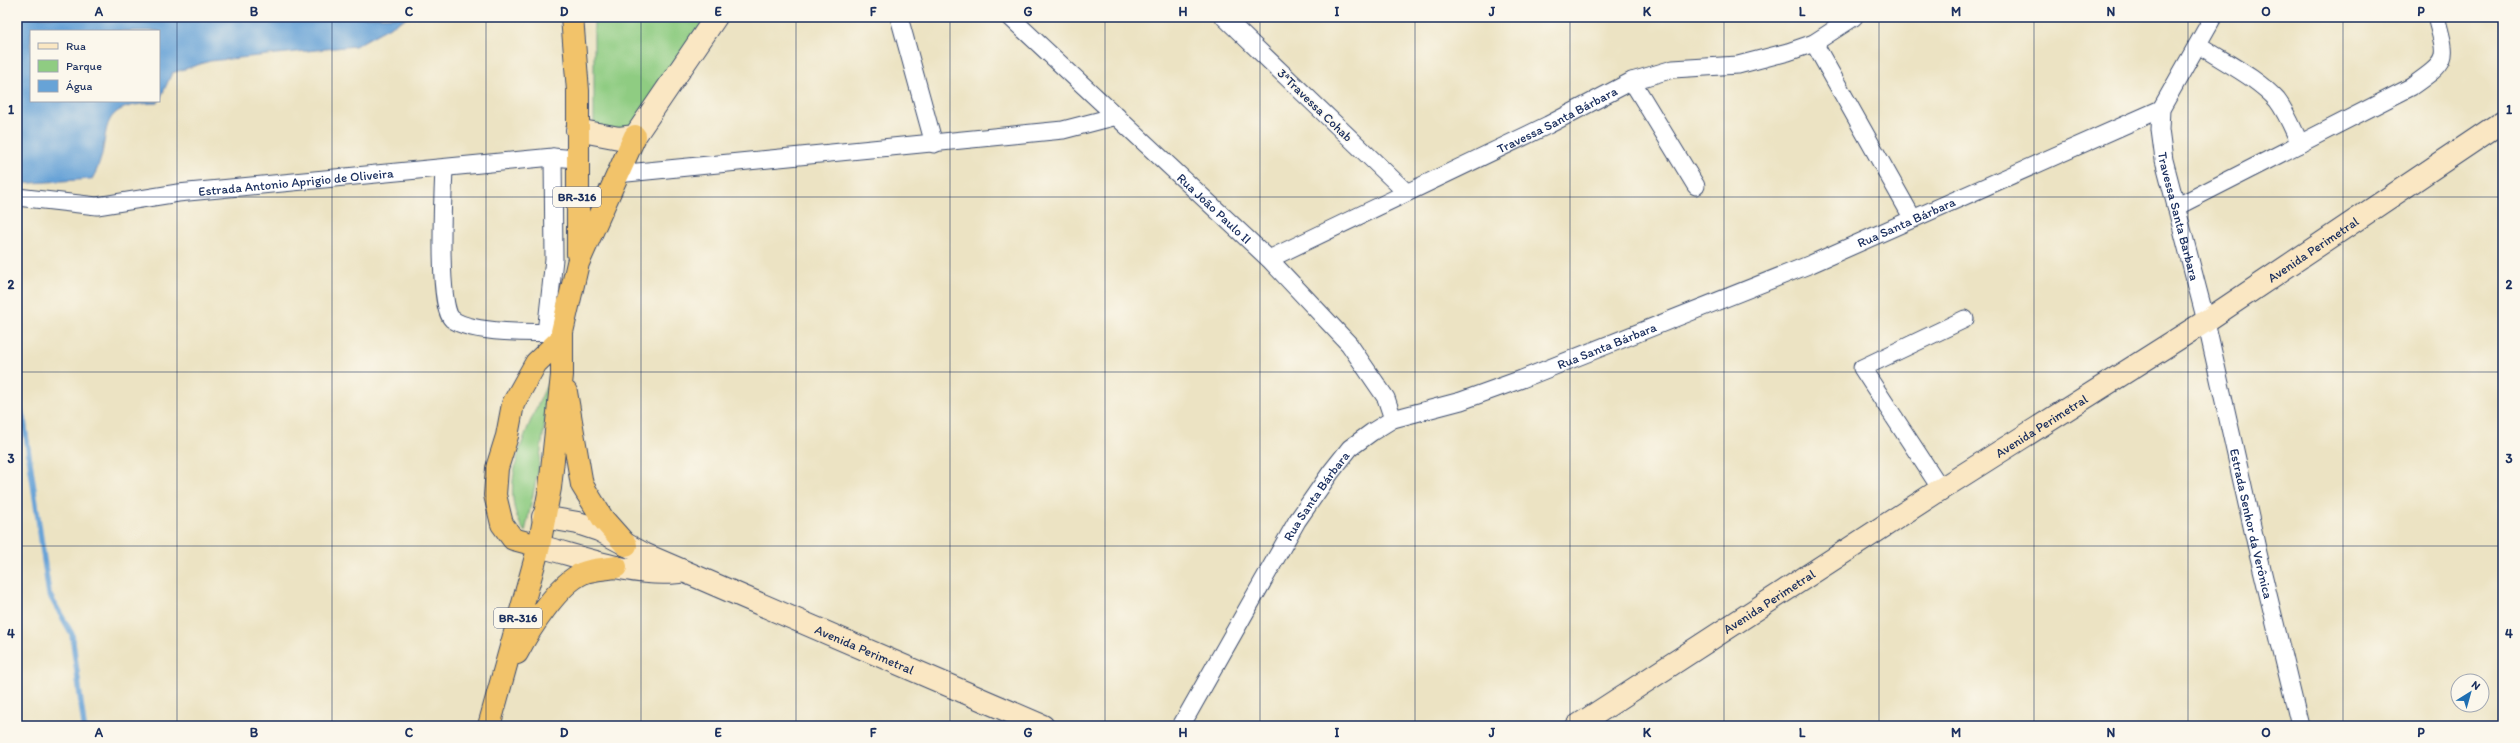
<svg xmlns="http://www.w3.org/2000/svg" width="2520" height="743" viewBox="0 0 2520 743" font-family="Itim,sans-serif">
	<style>
		.green { fill: #8fcc82; stroke: #557e70 }
		.water { fill: #67a3d7; stroke: #41699a }
		.lines { fill: none; stroke-linecap: round; stroke-linejoin: round }
		.stream { stroke: #67a3d7; stroke-width: 5.5 }
		.street-casing { stroke: #3a4a6d; stroke-width: 19 }
		.secondary-casing { stroke: #3a4a6d; stroke-width: 24 }
		.highway-casing { stroke: #3a4a6d; stroke-width: 24 }
		.street { stroke: #fff; stroke-width: 17 }
		.secondary { stroke: #fae7c3; stroke-width: 22 }
		.highway { stroke: #f2c36a; stroke-width: 22 }
		.grid { fill: none; stroke: #1b2f5e; stroke-width: 1; stroke-opacity: 0.55 }
		.labels { text-anchor: middle; dominant-baseline: central; stroke-width: 3; stroke-linejoin: round; paint-order: stroke }
		.shield { fill: #fbf7ec; stroke: #5e6b89; stroke-width: 1 }
		.shield-label { font-size: 12px; font-weight: bold; fill: #1b2f5e }
		.street-label { font-size: 13px; fill: #1b2f5e; stroke: #fbf7ec }
		.neatline { fill: none; stroke: #1b2f5e; stroke-width: 1.5 }
		.grid-label { font-size: 13px; text-anchor: middle; font-weight: bold; fill: #1b2f5e }
	</style>
	<rect width="100%" height="100%" fill="#fbf7ec"/>
	<filter id="ink" filterUnits="userSpaceOnUse"><feTurbulence type="fractalNoise" baseFrequency=".025" numOctaves="2"/><feDisplacementMap in="SourceGraphic" scale="8" xChannelSelector="R" yChannelSelector="G"/><feConvolveMatrix kernelMatrix="1 2 1 2 8 2 1 2 1" color-interpolation-filters="sRGB"/></filter>
	<filter id="wash" filterUnits="userSpaceOnUse"><feTurbulence type="fractalNoise" baseFrequency=".012" numOctaves="4" result="noise"/><feDisplacementMap in="SourceGraphic" scale="16" xChannelSelector="R" yChannelSelector="G"/><feGaussianBlur stdDeviation="0.9" result="paint"/><feColorMatrix in="noise" values="0 0 0 0 0 0 0 0 0 0 0 0 0 0 0 0 0 1.4 0 .05"/><feComposite in="paint" operator="in"/></filter>
	<g filter="url(#wash)">
		<rect width="100%" height="100%" fill="#ece3c3"/>
		<path class="green" d="M596 17H708L629 131H594V20Z
			M552 373 538 471 525 532C492 485 533 419 552 373Z"/>
		<path class="water" d="M17 17H408L355 46 210 61 172 73 159 101V31H31V101H159L158 103C86 104 117 138 92 179L17 184Z"/>
		<g class="lines">
			<path class="stream" d="M17 397 24 421 49 594 72 634 84 726"/>
		</g>
	</g>
	<g filter="url(#ink)">
		<g class="lines">
			<g class="street-casing">
				<g id="street">
					<path d="M899 17 934 144"/>
					<path id="s1" d="M1010 17 1269 259 1349 344 1386 398 1393 419"/>
					<path d="M1224 17 1406 192"/>
					<path id="s2" d="M2213 17 2161 109 2160 130 2164 160 2206 321 2258 553 2300 726"/>
					<path d="M1814 43 1913 219"/>
					<path d="M2199 45C2224 62 2256 77 2277 100 2287 113 2293 129 2300 144"/>
					<path d="M1632 81 1696 186"/>
					<path d="M444 169C443 193 437 306 452 319 471 334 537 333 562 332"/>
					<path d="M617 174 1063 130 1117 116"/>
					<path id="s3" d="M17 197 97 206 178 193 553 157 576 159"/>
					<path d="M2176 207 2411 87C2449 60 2448 61 2436 17"/>
					<path id="s4" d="M1269 259 1548 125 1632 81 1673 69 1738 65 1788 52 1814 43 1854 17"/>
					<path d="M546 333 554 259 553 157"/>
					<path d="M1941 489 1862 368 1965 319"/>
					<path id="s5" d="M1181 726 1297 521 1331 472 1350 448 1372 432 1393 419 1461 401 1522 379 1811 264 2161 109"/>
				</g>
			</g>
			<g class="secondary-casing">
				<g id="secondary">
					<path d="M577 130 619 138 635 136 716 17"/>
					<path id="s6" d="M543 517 578 523 599 530 644 554 1043 726"/>
					<path d="M539 546C585 558 632 577 679 572"/>
					<path id="s7" d="M1577 726 1941 489 2206 321 2503 121"/>
				</g>
			</g>
			<g class="highway-casing">
				<path id="highway" d="M572 17 578 91V254
					M566 392 582 485 603 519 626 545
					M539 546 513 539 502 524 495 495 497 468 507 436 513 404 536 363 561 339
					M517 653C529 630 559 583 583 573 592 569 606 569 616 567
					M489 726 539 546 550 488 562 375V332L578 263 635 136"/>
			</g>
			<use href="#street" class="street"/>
			<use href="#secondary" class="secondary"/>
			<use href="#highway" class="highway"/>
		</g>
	</g>
	<path class="grid" d="M177 17V726M332 17V726M486 17V726M641 17V726M796 17V726M950 17V726M1105 17V726M1260 17V726M1415 17V726M1570 17V726M1724 17V726M1879 17V726M2034 17V726M2188 17V726M2343 17V726M17 197H2503M17 372H2503M17 546H2503"/>
	<g class="labels">
		<g class="shield">
			<rect x="553" y="187" width="48" height="20" rx="3"/>
			<rect x="494" y="608" width="48" height="20" rx="3"/>
		</g>
		<g class="shield-label">
			<text x="577" y="197">BR-316</text>
			<text x="518" y="618">BR-316</text>
		</g>
		<g class="street-label">
			<text transform="translate(1315 105) rotate(44)">3ªTravessa Cohab</text>
			<text stroke="none"><textPath href="#s4" startOffset="320">Travessa Santa Bárbara</textPath></text>
			<text stroke="none"><textPath href="#s3" startOffset="281">Estrada Antonio Aprigio de Oliveira</textPath></text>
			<text stroke="none"><textPath href="#s1" startOffset="280">Rua João Paulo II</textPath></text>
			<text stroke="none"><textPath href="#s2" startOffset="215">Travessa Santa Barbara</textPath></text>
			<text stroke="none"><textPath href="#s5" startOffset="928">Rua Santa Bárbara</textPath></text>
			<text stroke="none"><textPath href="#s7" startOffset="877">Avenida Perimetral</textPath></text>
			<text stroke="none"><textPath href="#s5" startOffset="604">Rua Santa Bárbara</textPath></text>
			<text stroke="none"><textPath href="#s7" startOffset="553">Avenida Perimetral</textPath></text>
			<text stroke="none"><textPath href="#s5" startOffset="267">Rua Santa Bárbara</textPath></text>
			<text stroke="none"><textPath href="#s2" startOffset="531">Estrada Senhor da Verônica</textPath></text>
			<text stroke="none"><textPath href="#s7" startOffset="229">Avenida Perimetral</textPath></text>
			<text stroke="none"><textPath href="#s6" startOffset="349">Avenida Perimetral</textPath></text>
		</g>
	</g>
	<rect width="2520" height="743" fill="none" stroke="#fbf7ec" stroke-width="44"/>
	<rect x="30" y="30" width="130" height="72" fill="#fbf7ec" stroke="#a1a7b3"/>
	<rect x="38" y="43" width="20" height="6" fill="#fae7c3" stroke="#a1a7b3"/>
	<text x="66" y="50" font-size="12" fill="#1b2f5e">Rua</text>
	<rect x="38" y="60" width="20" height="12" fill="#8fcc82" stroke="#a1a7b3"/>
	<text x="66" y="70" font-size="12" fill="#1b2f5e">Parque</text>
	<rect x="38" y="80" width="20" height="12" fill="#67a3d7" stroke="#a1a7b3"/>
	<text x="66" y="90" font-size="12" fill="#1b2f5e">Água</text>
	<g transform="translate(2470 693) rotate(37)"><circle r="19" fill="#fbf7ec" stroke="#a1a7b3"/>
	<path d="M0-3L7 15L0 10L-7 15Z" fill="#1f6fb2"/>
	<text y="-6" font-size="11" font-weight="bold" text-anchor="middle" fill="#1b2f5e">N</text>
	</g>
	<rect x="22" y="22" width="2476" height="699" class="neatline"/>
	<g class="grid-label">
		<text x="99" y="16">A</text>
		<text x="254" y="16">B</text>
		<text x="409" y="16">C</text>
		<text x="564" y="16">D</text>
		<text x="718" y="16">E</text>
		<text x="873" y="16">F</text>
		<text x="1028" y="16">G</text>
		<text x="1183" y="16">H</text>
		<text x="1337" y="16">I</text>
		<text x="1492" y="16">J</text>
		<text x="1647" y="16">K</text>
		<text x="1802" y="16">L</text>
		<text x="1956" y="16">M</text>
		<text x="2111" y="16">N</text>
		<text x="2266" y="16">O</text>
		<text x="2421" y="16">P</text>
		<text x="11" y="114">1</text>
		<text x="2509" y="114">1</text>
		<text x="11" y="289">2</text>
		<text x="2509" y="289">2</text>
		<text x="11" y="463">3</text>
		<text x="2509" y="463">3</text>
		<text x="11" y="638">4</text>
		<text x="2509" y="638">4</text>
		<text x="99" y="737">A</text>
		<text x="254" y="737">B</text>
		<text x="409" y="737">C</text>
		<text x="564" y="737">D</text>
		<text x="718" y="737">E</text>
		<text x="873" y="737">F</text>
		<text x="1028" y="737">G</text>
		<text x="1183" y="737">H</text>
		<text x="1337" y="737">I</text>
		<text x="1492" y="737">J</text>
		<text x="1647" y="737">K</text>
		<text x="1802" y="737">L</text>
		<text x="1956" y="737">M</text>
		<text x="2111" y="737">N</text>
		<text x="2266" y="737">O</text>
		<text x="2421" y="737">P</text>
	</g>
</svg>
